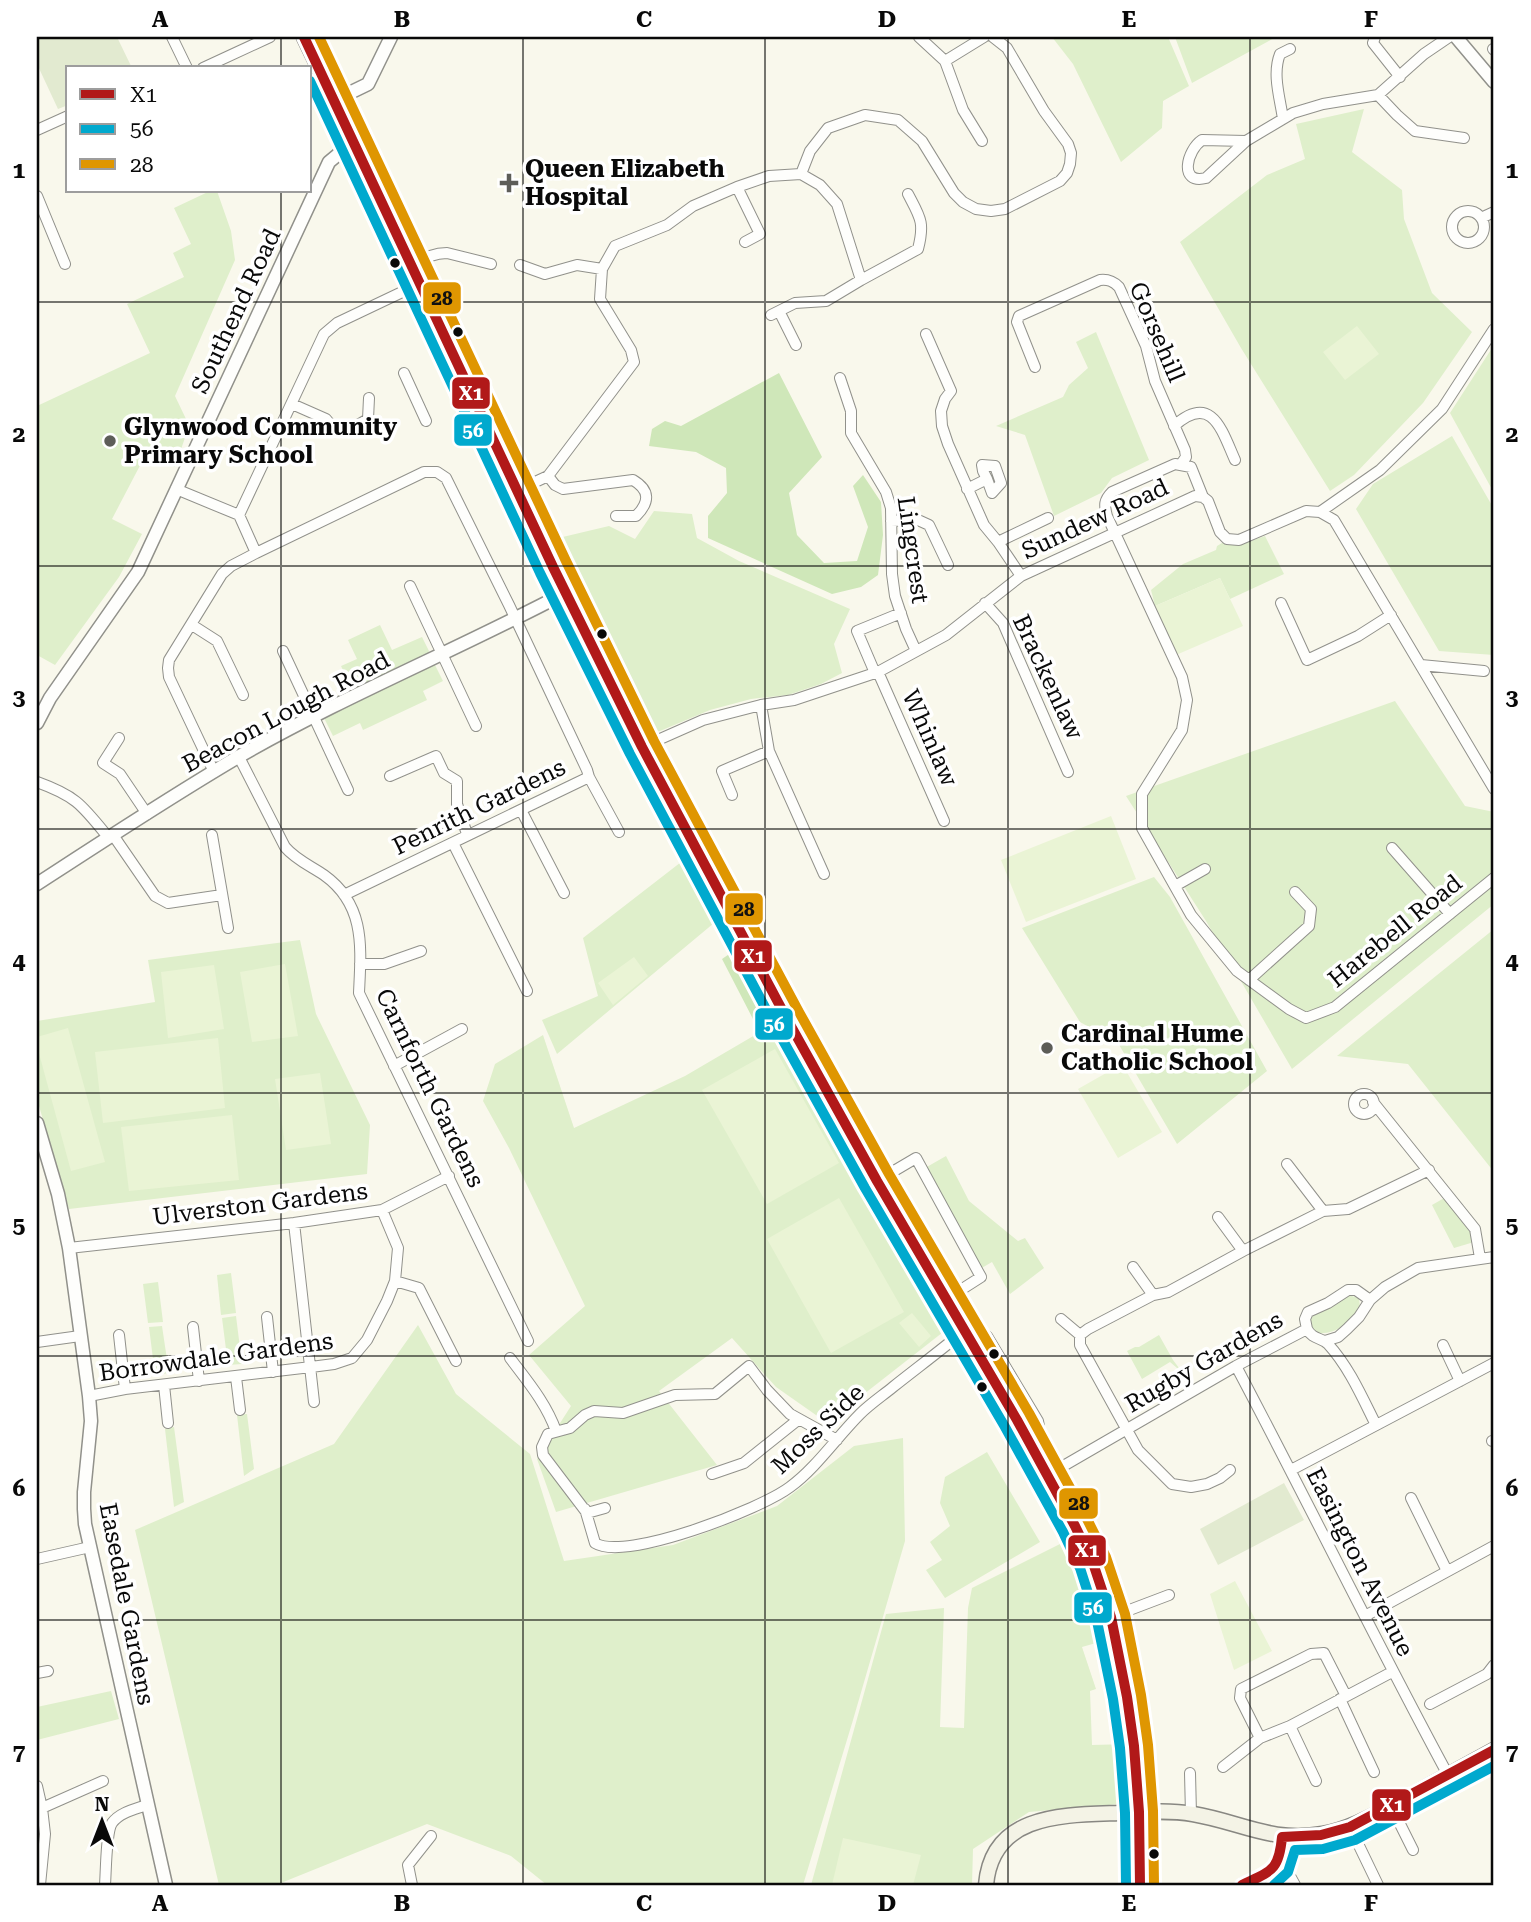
<svg xmlns="http://www.w3.org/2000/svg" width="1531" height="1922" viewBox="0 0 1531 1922" font-family="'Roboto Serif',serif">
	<style>
		.green { fill: #dfefcb }
		.forest { fill: #cfe7b9 }
		.cemetery { fill: #e2ead0 }
		.pitch { fill: #eaf4d5 }
		.lines { fill: none; stroke-linecap: round; stroke-linejoin: round }
		.minor-casing { stroke: #91918b; stroke-width: 12 }
		.tertiary-casing { stroke: #91918b; stroke-width: 15 }
		.secondary-casing { stroke: #888782; stroke-width: 17 }
		.minor { stroke: #fefefc; stroke-width: 10 }
		.tertiary { stroke: #fefefc; stroke-width: 12 }
		.secondary { stroke: #f4f3e6; stroke-width: 14 }
		.bus-1-casing { stroke: #fff; stroke-width: 16 }
		.bus-2-casing { stroke: #fff; stroke-width: 16 }
		.bus-3-casing { stroke: #fff; stroke-width: 16 }
		.bus-1 { stroke: #b11919; stroke-width: 10 }
		.bus-2 { stroke: #00a9ce; stroke-width: 10 }
		.bus-3 { stroke: #df9601; stroke-width: 10 }
		.grid { fill: none; stroke: #090909; stroke-width: 2; stroke-opacity: 0.55 }
		.poi-dot { fill: #5d5d58; stroke: #fff; stroke-width: 2.5 }
		.bus-dot { fill: #090909; stroke: #fff; stroke-width: 2.5 }
		.labels { text-anchor: middle; dominant-baseline: central; stroke-width: 7; stroke-linejoin: round; paint-order: stroke }
		.poi-label { font-size: 24px; font-weight: bold; fill: #090909; stroke: #fff; text-anchor: start }
		.street-label { font-size: 24px; fill: #090909; stroke: #fff }
		.line-badge { stroke: #fff; stroke-width: 2.5 }
		.badge-label { font-size: 19px; text-anchor: middle; font-weight: bold; fill: #fff }
		.pale-badge-label { font-size: 19px; text-anchor: middle; font-weight: bold; fill: #111 }
		.neatline { fill: none; stroke: #090909; stroke-width: 2.5 }
		.grid-label { font-size: 23px; text-anchor: middle; font-weight: bold; fill: #090909 }
	</style>
	<rect width="100%" height="100%" fill="#f9f8ec"/>
	<path class="green" d="M1052 37H1168L1189 86 1163 101 1162 128 1121 162 1073 64Z
		M1175 37H1276L1192 83Z
		M1364 109 1352 152 1402 190 1404 219 1432 293 1472 332 1423 403 1354 475 1330 491 1241 348 1180 242 1267 175 1305 159 1296 124Z
		M210 191H217L231 231 235 260 175 396 186 419 191 420 175 467 146 454 112 519 142 534 119 577 55 665 37 655V406L150 353 127 304 184 277 173 253 191 244 174 208Z
		M1096 332 1149 460 1112 478 1101 493 1054 516 1025 435 996 426 1063 397 1069 385 1088 368 1076 342Z
		M1494 345V493L1450 413Z
		M1452 436 1494 509V655L1439 651 1356 509 1373 484Z
		M654 511 692 514 697 538 739 561 850 609 834 644 842 673 821 684 788 695 751 699 710 710 660 731 646 733 550 540 609 526 635 539Z
		M1265 536 1284 574 1230 599 1220 578 1155 606 1151 590 1183 564 1216 550 1217 546 1222 543 1242 544Z
		M380 625 392 650 422 637 429 651 428 654 353 691 341 666 357 659 348 640Z
		M434 663 443 681 423 691 427 700 363 730 360 723 333 736 324 718Z
		M1395 701 1465 806 1494 812V904L1292 1069 1206 921 1126 796Z
		M685 859 720 918 557 1054 542 1020 598 996 583 938Z
		M1154 877 1170 897 1267 1071 1177 1144 1118 1043 1080 1022 1022 928Z
		M1494 929V1172L1408 1064 1337 1056Z
		M300 940 316 1014 370 1125 367 1174 69 1209 37 1099V1021L155 1002 148 960Z
		M774 1024 947 1329 864 1394 833 1427 776 1387 732 1338 659 1391 717 1465 556 1512 537 1459 571 1406 529 1355 585 1306 509 1148 483 1101 495 1064 543 1035 574 1128 685 1076Z
		M946 1156 969 1201 1018 1241 1025 1238 1044 1268 1010 1294 992 1262 980 1269 925 1168Z
		M1446 1197 1470 1229 1474 1242 1454 1248 1432 1205Z
		M231 1273 236 1313 221 1315 217 1275Z
		M158 1282 163 1322 148 1323 143 1284Z
		M1348 1295 1359 1298 1360 1307C1349 1323 1337 1335 1316 1333 1301 1318 1315 1315 1327 1309 1335 1305 1342 1300 1348 1295Z
		M236 1316 242 1364 228 1365 222 1318Z
		M418 1325 456 1394 530 1454 564 1561 673 1545 777 1506 854 1446 903 1438 905 1541 853 1720 803 1885H547L511 1856 427 1824 276 1885H219L135 1530 334 1444Z
		M162 1326 169 1373 155 1375 149 1327Z
		M1159 1335 1173 1360 1191 1384 1188 1386 1177 1368 1170 1362 1142 1379 1127 1351 1135 1347H1139Z
		M247 1414 254 1469 244 1476 237 1415Z
		M174 1427 184 1502 174 1507 165 1429Z
		M987 1452 1040 1542 945 1598 926 1570 942 1560 930 1542 950 1526 940 1503 945 1477Z
		M1068 1540 1097 1613 1103 1641 1082 1647 1096 1689 1090 1691 1092 1745 1129 1744 1132 1789 1119 1804 1029 1812 973 1849 972 1885H811L886 1614 944 1608 940 1727 964 1728 968 1608 972 1588Z
		M111 1691 119 1719 37 1740V1707Z"/>
	<path class="forest" d="M779 373 822 457 789 493 797 535 824 563 857 561 868 527 853 486 863 475 881 502 883 535 878 575 861 587 832 594 708 538V516L727 493 726 468 696 452 649 446 652 429 665 421 681 426Z
		M741 946 771 1008 753 1019 722 959Z"/>
	<path class="cemetery" d="M37 37H117L132 68H68V105L58 109 37 64Z
		M1284 1483 1304 1520 1218 1565 1200 1529Z"/>
	<path class="pitch" d="M1357 326 1379 354 1345 380 1323 352Z
		M1220 578 1243 626 1176 655 1155 606Z
		M1111 816 1136 879 1026 922 1001 860Z
		M634 957 648 976 613 1005 598 983Z
		M285 964 298 1036 252 1042 240 972Z
		M214 965 224 1029 168 1038 161 972Z
		M68 1028 105 1162 71 1171 37 1046V1037Z
		M218 1038 225 1108 103 1123 95 1052Z
		M775 1049 839 1163 767 1204 702 1090Z
		M1122 1064 1162 1132 1118 1158 1078 1089Z
		M320 1073 331 1144 286 1150 275 1079Z
		M232 1115 239 1180 129 1191 121 1127Z
		M839 1198 904 1312 831 1353 767 1239Z
		M912 1313 931 1336 919 1347 899 1323Z
		M1235 1581 1272 1651 1234 1670 1210 1594Z
		M843 1838 921 1855 913 1885H832Z"/>
	<g class="lines">
		<g class="minor-casing">
			<path id="minor" d="M172 37 187 68
				M919 37 945 61 963 110 982 141
				M1375 37 1373 43 1400 77
				M1493 49 1494 50
				M945 61 984 37
				M203 68 270 37
				M1378 95 1397 115 1415 131 1464 138
				M1283 119C1280 98 1272 74 1280 54L1290 49
				M37 130 68 116
				M1246 141 1202 140C1187 150 1178 185 1206 178L1246 141 1293 113 1323 104 1378 95 1424 54 1449 37
				M801 174 810 151 828 128 865 115 898 120 922 141 954 193 963 202 976 209 991 211 1005 209 1060 181 1067 173 1070 164 1071 153 1068 144 1044 111 1007 48 993 37
				M737 187 760 234 745 242
				M37 196 65 264
				M1452 227a16 16 0 1 1 32 0a16 16 0 1 1-32 0Z
				M1481 218 1494 212
				M411 265C423 259 433 253 447 253L491 264
				M520 265 545 274 577 265 602 269
				M779 311 796 345
				M771 315 795 303 826 301 861 280 918 249C925 222 920 217 908 194
				M1494 329 1442 409 1380 470 1320 512 1306 511 1239 540 1227 539 1220 532 1208 501 1203 497 1191 467 1175 464 1112 492C1104 500 1104 505 1107 516L1182 677 1187 700 1182 730 1142 794V828L1191 915 1237 971 1289 1009 1306 1018 1335 1007 1494 878
				M926 334 951 391 945 399 941 411 942 426 948 444 984 525 998 542 1021 576
				M1035 367 1017 322 1019 316 1100 280C1108 279 1113 281 1119 287L1146 346 1155 381 1185 450 1186 457 1181 464
				M404 373 426 421
				M840 378 851 411V433L886 492 891 508 892 574 895 596 906 629 916 651
				M292 404 326 419 336 431 353 428 368 419 369 398
				M1174 426C1212 392 1222 431 1235 460
				M548 476 555 485 563 489 633 480C650 490 650 502 636 516H616
				M176 489 239 515 256 553
				M967 489 987 479 992 493 1001 483 995 466 982 465 983 471 987 479
				M518 490 548 476 634 362 631 350 600 299 602 269 615 246 667 225 693 206 737 187 769 176 801 174 820 185 837 204 861 280
				M1320 512 1334 520 1494 789
				M239 515 324 334 337 323 419 284
				M891 521 918 520 929 525 948 565
				M998 542 1048 518
				M410 586 476 726
				M985 603 1003 623 1068 772
				M1281 603 1307 660 1358 636 1391 615
				M192 625 217 641 243 695
				M283 651 348 790
				M1421 665 1484 671
				M878 672 944 821
				M875 673 857 631 901 613
				M761 705 769 751 824 874
				M119 738 103 763 120 774 147 814
				M642 747 703 720 761 705 794 700 878 672 946 635 1021 576 1182 502 1195 496 1203 497
				M239 757 285 847C296 860 311 866 324 875 366 905 361 948 359 993L528 1341
				M214 772 169 677 168 668 169 660 222 574 231 566 256 553 424 472H437L446 478 509 605 587 770 589 777 344 895
				M390 776 436 756 444 773 457 781V804L467 834
				M589 777 619 832
				M37 782C76 796 82 805 108 837
				M732 795 722 771 769 751
				M521 810 564 893
				M113 835 155 896 168 903 222 895
				M212 835 228 928
				M453 843 527 991
				M1392 848 1450 914
				M1175 886 1205 869
				M360 964H384L421 951
				M1249 980 1309 926 1311 909 1295 892
				M394 1066 462 1029
				M1354 1104a10 10 0 1 1 20 0a10 10 0 1 1-20 0Z
				M1373 1102 1475 1229 1480 1258
				M1287 1164 1323 1211
				M877 1181 916 1158 981 1277 945 1300
				M1218 1217 1243 1251
				M294 1223 314 1402
				M69 1248 294 1223 382 1210 449 1176
				M1133 1267 1153 1295
				M395 1281 419 1288 456 1361
				M267 1317 273 1372
				M1061 1319 1080 1335
				M193 1327 199 1381
				M1307 1329C1313 1340 1321 1337 1328 1344 1349 1367 1362 1397 1376 1425
				M1307 1329 1305 1319 1308 1312 1328 1303 1348 1290H1356L1370 1300
				M119 1335 125 1389
				M987 1336 1038 1421C1041 1432 1037 1435 1028 1441
				M1325 1341 1338 1337 1347 1329 1359 1317 1370 1300 1385 1287 1418 1268 1494 1257
				M37 1342 80 1336
				M1443 1345 1460 1381
				M510 1358C528 1382 546 1403 556 1431
				M1236 1366C1308 1502 1375 1640 1448 1775
				M236 1377 240 1410
				M164 1385 168 1423
				M89 1396 125 1389 311 1367 334 1364 352 1358 367 1340 387 1301 395 1281 398 1248 382 1210
				M1492 1441H1494
				M1230 1470 1220 1478 1207 1484 1191 1487 1172 1484 1138 1450 1080 1345V1335L1088 1329 1153 1295 1168 1292 1243 1251 1323 1211 1348 1209 1429 1170
				M1291 1470 1494 1363
				M712 1474 744 1463 799 1419
				M1046 1476 1236 1366 1307 1329
				M1411 1498 1447 1571
				M605 1508 587 1513 543 1455 542 1447 548 1434 570 1428 585 1415 594 1411 623 1413 675 1395 715 1394 749 1366 767 1390 790 1414 837 1440
				M585 1509 595 1543C625 1562 761 1509 790 1487 816 1468 837 1437 860 1414 870 1404 882 1396 893 1387 917 1368 941 1350 964 1331
				M37 1559 90 1547
				M1365 1616 1494 1546
				M1111 1617 1169 1595
				M37 1673 48 1671
				M1340 1699 1374 1772
				M1430 1704 1487 1674 1494 1665
				M1290 1726 1316 1781
				M1260 1738 1240 1698 1241 1689 1311 1654 1324 1653 1346 1696
				M1223 1767 1260 1738 1290 1726 1392 1672
				M1190 1773 1191 1814
				M37 1786 42 1808 45 1834 40 1885
				M1391 1806 1413 1850
				M42 1808 103 1781
				M1350 1827 1378 1885
				M1278 1864 1289 1874 1295 1885
				M105 1885C106 1872 106 1832 112 1823 120 1812 136 1809 147 1805
				M412 1885 408 1865 431 1836"/>
		</g>
		<g class="tertiary-casing">
			<path id="tertiary" d="M1456 37 1494 82
				M335 100 368 84 391 37
				M37 723 50 698 138 572 329 162 341 152 356 145
				M37 884C103 841 170 797 238 757 344 696 457 650 565 593
				M37 1123 58 1194 69 1248 89 1396 91 1421 84 1492V1509L85 1524 166 1885
				M1139 1812 1140 1885
				M1242 1885C1272 1870 1280 1873 1282 1837"/>
		</g>
		<g class="secondary-casing">
			<path id="secondary" d="M304 37 356 145 458 366 518 490 553 567 642 747 787 1019 877 1181 1017 1420 1075 1526 1093 1563 1111 1617 1123 1671 1134 1746 1139 1812
				M986 1885C992 1813 1064 1815 1119 1813 1143 1812 1169 1810 1193 1814 1241 1822 1271 1843 1323 1834 1351 1829 1376 1814 1401 1801 1432 1784 1463 1767 1494 1750"/>
		</g>
		<use href="#minor" class="minor"/>
		<use href="#tertiary" class="tertiary"/>
		<use href="#secondary" class="secondary"/>
		<g class="bus-1-casing">
			<path id="bus-1" d="M304 37 553 567 642 747 787 1019 877 1181 1017 1420 1075 1526 1093 1563 1111 1617 1127 1697 1134 1746 1139 1812 1140 1885
				M1282 1837 1321 1835 1350 1827 1494 1750
				M1242 1885C1271 1871 1279 1871 1282 1837"/>
		</g>
		<g class="bus-2-casing">
			<path id="bus-2" d="M310 81 540 573 630 754 775 1026 865 1188 1005 1427 1063 1532 1080 1568 1097 1621 1113 1699 1120 1748 1125 1813 1126 1885
				M1274 1885 1288 1872 1295 1850 1323 1849 1355 1840 1494 1766"/>
		</g>
		<g class="bus-3-casing">
			<path id="bus-3" d="M319 37 566 561 654 741 799 1012 889 1174 1029 1413 1087 1519 1106 1557 1125 1614 1141 1695 1148 1745 1153 1811 1154 1885"/>
		</g>
		<use href="#bus-1" class="bus-1"/>
		<use href="#bus-2" class="bus-2"/>
		<use href="#bus-3" class="bus-3"/>
	</g>
	<path class="grid" d="M281 37V68M523 37V1885M765 37V1885M1008 37V1885M1250 37V1885M281 191V1885M37 302H1494M37 566H1494M37 829H1494M37 1093H1494M37 1356H1494M37 1620H1494"/>
	<g class="poi-dot">
		<path d="M505.5 172.5h7v7h7v7h-7v7h-7v-7h-7v-7h7z"/>
		<circle cx="110" cy="441" r="7"/>
		<circle cx="1047" cy="1048" r="7"/>
	</g>
	<g class="bus-dot">
		<circle cx="395" cy="263" r="6"/>
		<circle cx="458" cy="332" r="6"/>
		<circle cx="602" cy="634" r="6"/>
		<circle cx="994" cy="1354" r="6"/>
		<circle cx="982" cy="1387" r="6"/>
		<circle cx="1154" cy="1854" r="6"/>
	</g>
	<g class="labels">
		<g class="poi-label">
			<text x="525" y="169">Queen Elizabeth<tspan x="525" dy="28">Hospital</tspan></text>
			<text x="124" y="427">Glynwood Community<tspan x="124" dy="28">Primary School</tspan></text>
			<text x="1061" y="1034">Cardinal Hume<tspan x="1061" dy="28">Catholic School</tspan></text>
		</g>
		<g class="street-label">
			<text transform="translate(236 311) rotate(-65)">Southend Road</text>
			<text transform="translate(1157 332) rotate(67)">Gorsehill</text>
			<text transform="translate(1095 519) rotate(-25)">Sundew Road</text>
			<text transform="translate(913 550) rotate(82)">Lingcrest</text>
			<text transform="translate(1048 677) rotate(65)">Brackenlaw</text>
			<text transform="translate(286 712) rotate(-28)">Beacon Lough Road</text>
			<text transform="translate(930 738) rotate(66)">Whinlaw</text>
			<text transform="translate(479 807) rotate(-26)">Penrith Gardens</text>
			<text transform="translate(1395 931) rotate(-39)">Harebell Road</text>
			<text transform="translate(430 1088) rotate(64)">Carnforth Gardens</text>
			<text transform="translate(260 1204) rotate(-7)">Ulverston Gardens</text>
			<text transform="translate(216 1357) rotate(-8)">Borrowdale Gardens</text>
			<text transform="translate(1204 1362) rotate(-30)">Rugby Gardens</text>
			<text transform="translate(818 1429) rotate(-44)">Moss Side</text>
			<text transform="translate(1360 1562) rotate(63)">Easington Avenue</text>
			<text transform="translate(127 1604) rotate(79)">Easedale Gardens</text>
		</g>
	</g>
	<g class="line-badge">
		<rect x="422" y="281" width="40" height="34" rx="7" fill="#df9601"/>
		<rect x="451" y="376" width="40" height="34" rx="7" fill="#b11919"/>
		<rect x="453" y="413" width="40" height="34" rx="7" fill="#00a9ce"/>
		<rect x="724" y="892" width="40" height="34" rx="7" fill="#df9601"/>
		<rect x="733" y="939" width="40" height="34" rx="7" fill="#b11919"/>
		<rect x="754" y="1007" width="40" height="34" rx="7" fill="#00a9ce"/>
		<rect x="1058" y="1487" width="41" height="33" rx="7" fill="#df9601"/>
		<rect x="1067" y="1534" width="40" height="33" rx="7" fill="#b11919"/>
		<rect x="1073" y="1591" width="40" height="33" rx="7" fill="#00a9ce"/>
		<rect x="1371" y="1788" width="41" height="34" rx="7" fill="#b11919"/>
	</g>
	<g class="badge-label">
		<text x="471" y="400">X1</text>
		<text x="473" y="437">56</text>
		<text x="753" y="963">X1</text>
		<text x="774" y="1031">56</text>
		<text x="1087" y="1557">X1</text>
		<text x="1093" y="1614">56</text>
		<text x="1392" y="1812">X1</text>
	</g>
	<g class="pale-badge-label">
		<text x="442" y="305">28</text>
		<text x="744" y="916">28</text>
		<text x="1079" y="1510">28</text>
	</g>
	<rect width="1531" height="1922" fill="none" stroke="#ffffff" stroke-width="77"/>
	<rect x="66" y="66" width="245" height="126" fill="#ffffff" stroke="#9d9d9d" stroke-width="2"/>
	<rect x="80" y="89" width="35" height="10" fill="#b11919" stroke="#9d9d9d" stroke-width="2"/>
	<text x="130" y="102" font-size="21" fill="#090909">X1</text>
	<rect x="80" y="124" width="35" height="10" fill="#00a9ce" stroke="#9d9d9d" stroke-width="2"/>
	<text x="130" y="136" font-size="21" fill="#090909">56</text>
	<rect x="80" y="159" width="35" height="10" fill="#df9601" stroke="#9d9d9d" stroke-width="2"/>
	<text x="130" y="172" font-size="21" fill="#090909">28</text>
	<g transform="translate(102 1821)" stroke="#ffffff" stroke-width="5" paint-order="stroke">
	<path d="M0-5L12 26L0 18L-12 26Z" fill="#090909"/>
	<text y="-10" font-size="19" font-weight="bold" text-anchor="middle" fill="#090909">N</text>
	</g>
	<rect x="38" y="38" width="1454" height="1846" class="neatline"/>
	<g class="grid-label">
		<text x="160" y="27">A</text>
		<text x="402" y="27">B</text>
		<text x="644" y="27">C</text>
		<text x="887" y="27">D</text>
		<text x="1129" y="27">E</text>
		<text x="1371" y="27">F</text>
		<text x="19" y="178">1</text>
		<text x="1512" y="178">1</text>
		<text x="19" y="442">2</text>
		<text x="1512" y="442">2</text>
		<text x="19" y="705">3</text>
		<text x="1512" y="705">3</text>
		<text x="19" y="969">4</text>
		<text x="1512" y="969">4</text>
		<text x="19" y="1233">5</text>
		<text x="1512" y="1233">5</text>
		<text x="19" y="1496">6</text>
		<text x="1512" y="1496">6</text>
		<text x="19" y="1760">7</text>
		<text x="1512" y="1760">7</text>
		<text x="160" y="1911">A</text>
		<text x="402" y="1911">B</text>
		<text x="644" y="1911">C</text>
		<text x="887" y="1911">D</text>
		<text x="1129" y="1911">E</text>
		<text x="1371" y="1911">F</text>
	</g>
</svg>
